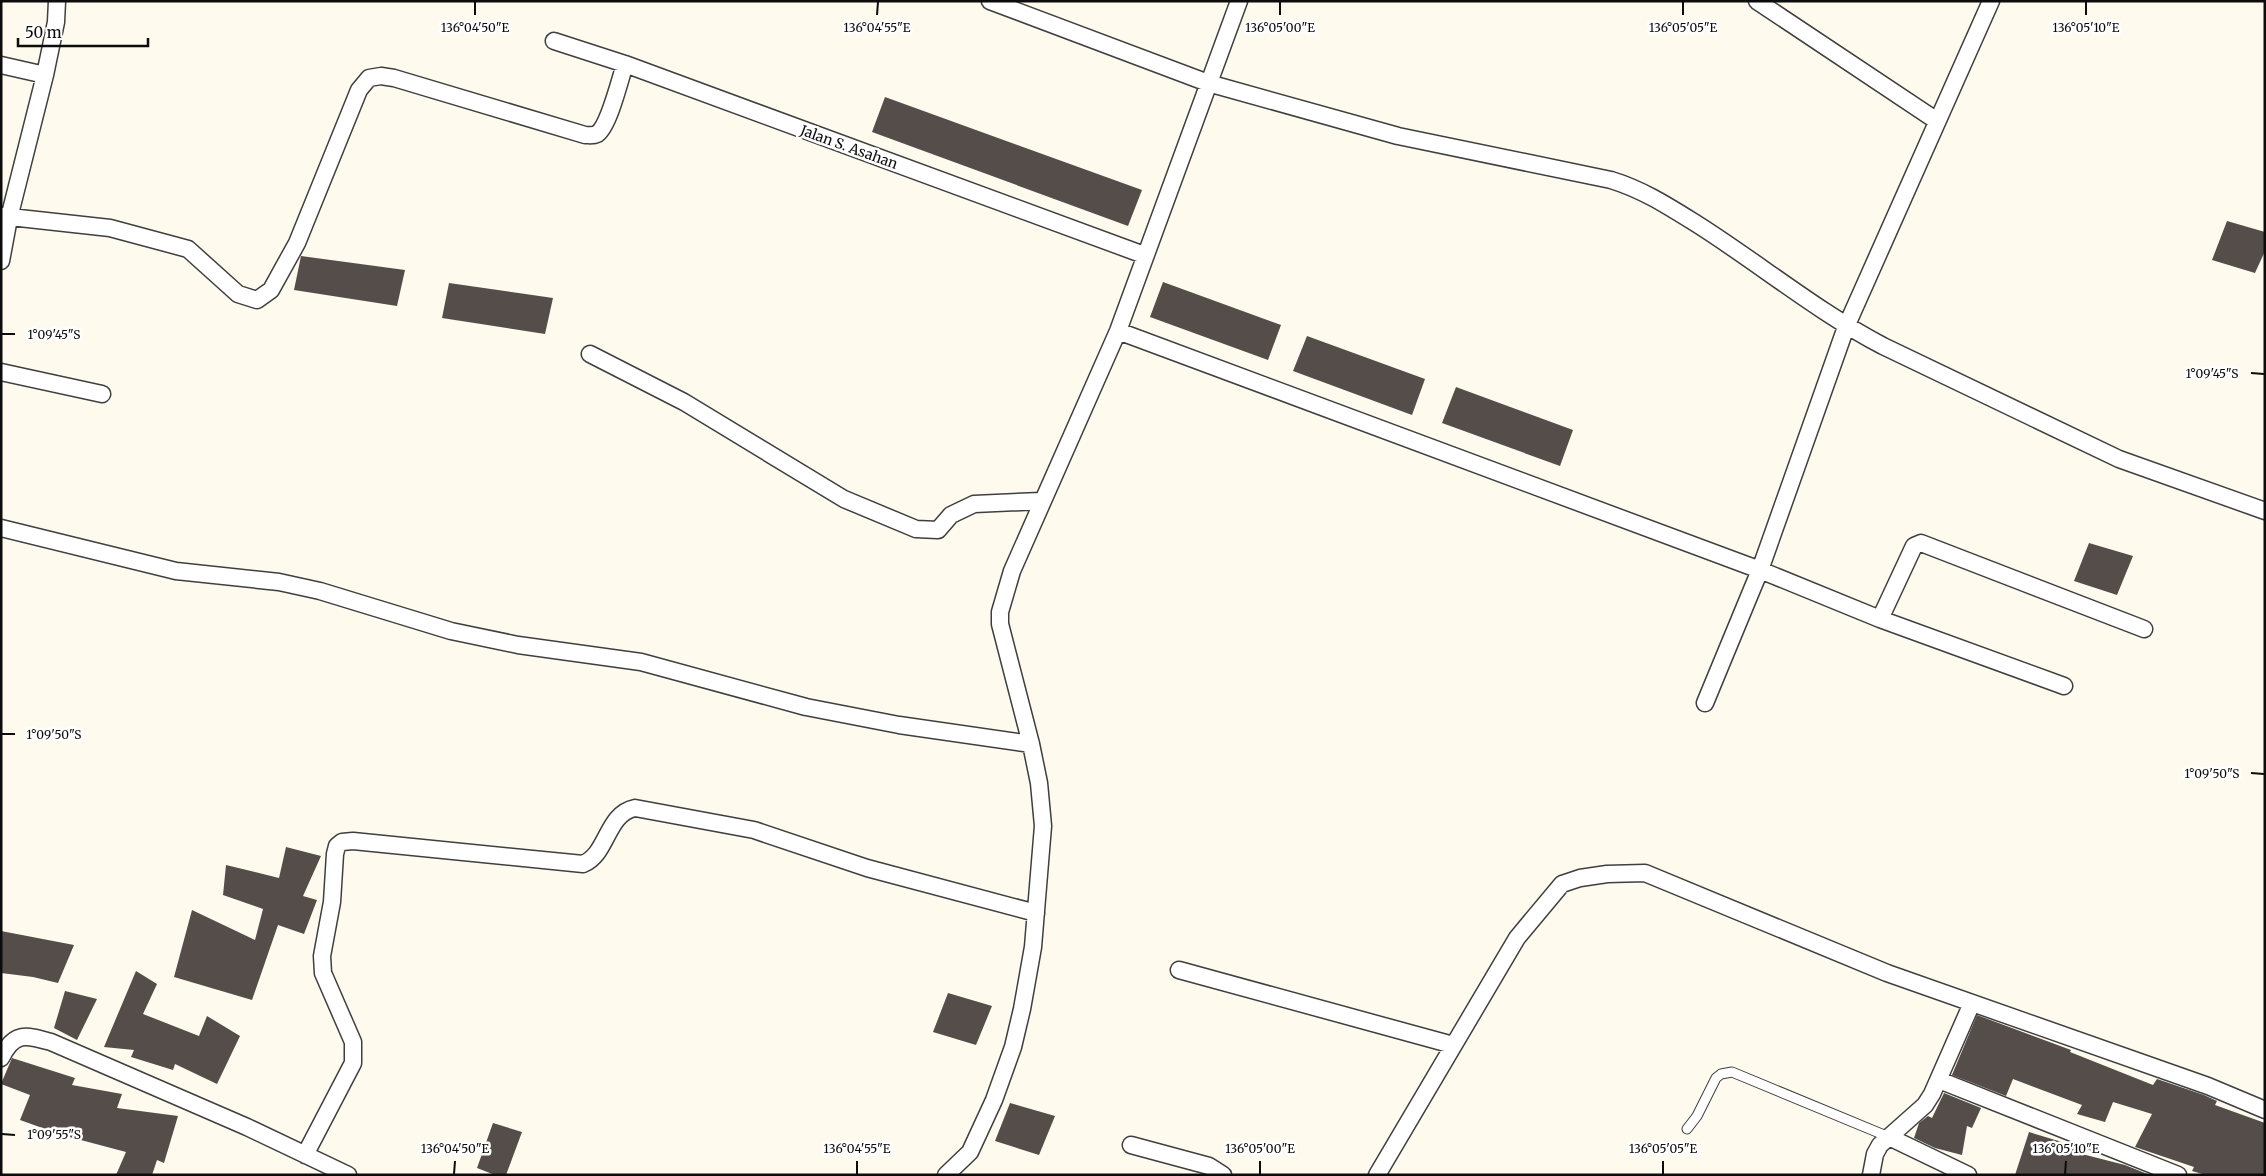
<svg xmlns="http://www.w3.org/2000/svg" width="2266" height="1176" viewBox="0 0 2266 1176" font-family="Merriweather,serif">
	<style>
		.building { fill: #544d49 }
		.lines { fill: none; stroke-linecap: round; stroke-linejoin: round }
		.service-casing { stroke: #3f3f3f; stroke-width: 11 }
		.minor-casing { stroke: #3f3f3f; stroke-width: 19 }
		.service { stroke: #fff; stroke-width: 9 }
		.minor { stroke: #fff; stroke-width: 16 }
		.ticks { fill: none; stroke: #0c0c0c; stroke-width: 2 }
		.labels { text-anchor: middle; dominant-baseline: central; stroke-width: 5; stroke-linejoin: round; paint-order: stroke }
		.street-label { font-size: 14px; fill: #0c0c0c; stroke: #fff }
		.ticks-label { font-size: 12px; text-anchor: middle; fill: #0c0c0c; stroke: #fff; stroke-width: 5; stroke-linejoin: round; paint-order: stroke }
	</style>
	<rect width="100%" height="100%" fill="#fefaed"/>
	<path class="building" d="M885 97 1142 190 1128 226 872 132Z
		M2227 221 2265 232V251L2255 273 2212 260Z
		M301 256 405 270 397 306 294 290Z
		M1163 282 1281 325 1268 360 1150 317Z
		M449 283 553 298 545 334 442 318Z
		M1307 336 1425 379 1412 415 1293 371Z
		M1456 387 1573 430 1560 466 1442 423Z
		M2089 543 2133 556 2117 595 2074 581Z
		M286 847 321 856 303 896 317 900 304 934 278 925 252 1000 174 977 192 910 255 940 263 909 223 895 226 865 279 878Z
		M1 931 74 945 58 983 33 977 1 973Z
		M136 971 157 984 143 1014 199 1036 207 1016 240 1036 217 1084 175 1064 173 1070 131 1057 134 1050 104 1047Z
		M65 991 97 999 77 1040 54 1028Z
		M948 993 992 1006 976 1045 933 1032Z
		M1977 1015 2071 1050 2070 1052 2153 1085 2157 1079 2204 1095 2217 1101 2215 1105 2265 1123V1175H2206L2192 1171 2194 1167 2135 1147 2152 1114 2113 1102 2105 1122 2077 1114 2082 1105 2013 1079 2006 1096 1952 1075Z
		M12 1058 75 1078 72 1085 122 1094 117 1108 178 1116 164 1163 157 1160 152 1175H116L126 1152 62 1135 20 1120 30 1095 1 1084Z
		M1944 1093 1981 1108 1972 1128 1967 1126 1962 1155 1935 1148 1914 1138 1919 1123 1928 1116 1932 1118Z
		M1010 1103 1055 1116 1039 1155 995 1141Z
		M493 1123 522 1132 506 1175H495L477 1168Z
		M2029 1132 2085 1149 2082 1154 2125 1165 2150 1175H2015Z"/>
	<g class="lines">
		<g class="service-casing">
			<path id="service" d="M1687 1129 1697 1116 1716 1078 1721 1074 1732 1072 1889 1137"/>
		</g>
		<g class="minor-casing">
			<path id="minor" d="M990 1 1208 83 1398 136 1611 180C1644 190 1671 208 1700 226 1761 265 1818 312 1883 346L2119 459 2265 511
				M1757 1 1937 121
				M554 41 625 64 1144 255
				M1 65 45 75 9 218 1 261
				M45 75 56 22 57 1
				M1 216 110 228 188 249 238 294 257 300 271 290 297 243 359 90 369 78 381 76 394 78 585 135C589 135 593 136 597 134 609 126 620 79 625 64
				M1118 331 1760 570 1880 619 2064 686
				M590 354 684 402 844 499 916 529 938 530 951 515 974 504 1041 501
				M1 372 102 394
				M1 528 176 571 279 582 320 591 451 631 518 645 641 662 806 707 899 725 1031 744
				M1880 619 1914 546 1921 543 2144 629
				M1705 703 1760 570 1846 327 1991 1
				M1179 970 1453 1045
				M1 1058C14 1031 26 1035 51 1042L247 1127 348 1175
				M1939 1080 2178 1175
				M1889 1137 1968 1175
				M1131 1145 1209 1166 1223 1175
				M305 1155 353 1063V1042L323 973 322 956 332 902 335 854 337 846 342 842 353 841 583 864C608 854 606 814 635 808L754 830 867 868 1036 913
				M946 1175 970 1152 994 1100 1013 1047 1022 1009 1033 947 1043 826 1039 783 1031 744 1000 624V612L1012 571 1118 331 1239 1
				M1377 1175 1517 938 1562 884 1580 878 1607 874 1645 873 1887 973 2208 1086 2265 1110
				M1871 1175 1875 1154 1880 1145 1925 1105 1932 1094 1972 1003"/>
		</g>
		<use href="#service" class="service"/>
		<use href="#minor" class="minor"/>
	</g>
	<path class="ticks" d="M475 15V2M877 15 878 2M1280 15V2M1683 15V2M2086 15V2M2 334H15M2251 373 2264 374M2 734H15M2251 773 2264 774M2 1134 15 1135M454 1174 455 1161M857 1174V1161M1260 1174V1161M1663 1174V1161M2065 1174 2066 1161"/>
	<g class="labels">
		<g class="street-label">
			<text transform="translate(849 147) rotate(20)">Jalan S. Asahan</text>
		</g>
	</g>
	<g class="ticks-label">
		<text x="475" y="32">136°04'50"E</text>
		<text x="877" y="32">136°04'55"E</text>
		<text x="1280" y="32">136°05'00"E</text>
		<text x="1683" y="32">136°05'05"E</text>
		<text x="2086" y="32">136°05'10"E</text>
		<text x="54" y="339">1°09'45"S</text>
		<text x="2212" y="378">1°09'45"S</text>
		<text x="54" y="739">1°09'50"S</text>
		<text x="2212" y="778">1°09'50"S</text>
		<text x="54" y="1139">1°09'55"S</text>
		<text x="455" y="1153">136°04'50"E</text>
		<text x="857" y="1153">136°04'55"E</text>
		<text x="1260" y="1153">136°05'00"E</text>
		<text x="1663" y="1153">136°05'05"E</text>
		<text x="2066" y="1153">136°05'10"E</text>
	</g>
	<rect width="2266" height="1176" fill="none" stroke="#0c0c0c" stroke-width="5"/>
	<path d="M18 38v8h130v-8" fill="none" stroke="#0c0c0c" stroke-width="2.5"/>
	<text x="25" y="38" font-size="15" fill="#0c0c0c" stroke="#ffffff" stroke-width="4" paint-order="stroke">50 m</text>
</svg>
